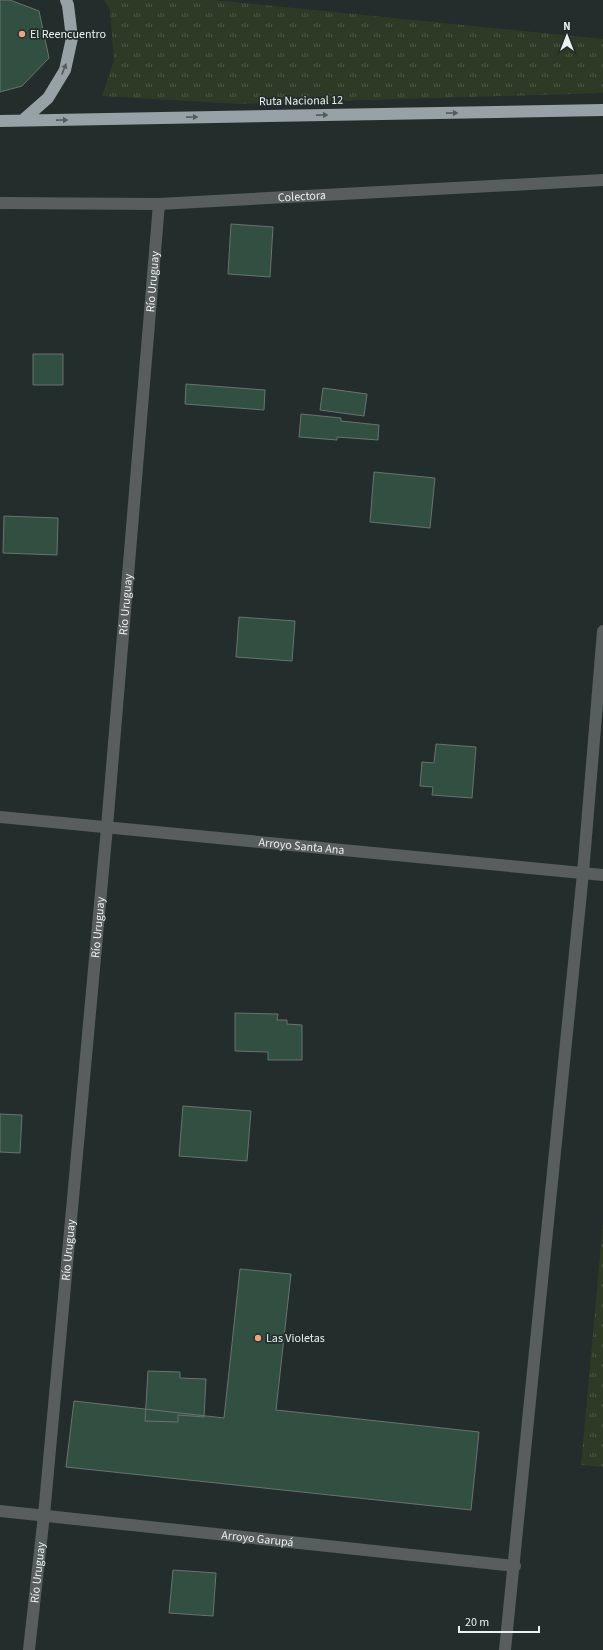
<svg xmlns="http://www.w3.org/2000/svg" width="603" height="1650" viewBox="0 0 603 1650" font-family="'Source Sans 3',sans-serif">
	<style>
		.grass { fill: url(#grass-tufts) }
		.building { fill: #325042; stroke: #6a736f }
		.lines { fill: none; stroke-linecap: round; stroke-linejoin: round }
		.minor { stroke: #585d5e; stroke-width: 12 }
		.highway { stroke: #97a2a6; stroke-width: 12 }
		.oneway { fill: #515c5d }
		.poi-dot { fill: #f0a27a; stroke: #232d2c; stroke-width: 1.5 }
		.labels { text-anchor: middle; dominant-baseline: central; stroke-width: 3.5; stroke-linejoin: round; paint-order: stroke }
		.poi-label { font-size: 12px; fill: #ebf1f1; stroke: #232d2c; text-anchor: start }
		.street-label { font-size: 12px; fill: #ebf1f1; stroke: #232d2c }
	</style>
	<defs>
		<pattern id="grass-tufts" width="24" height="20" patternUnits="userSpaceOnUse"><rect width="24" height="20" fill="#2d3b26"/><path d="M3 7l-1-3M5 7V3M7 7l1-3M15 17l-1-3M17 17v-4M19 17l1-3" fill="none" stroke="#4c5846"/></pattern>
	</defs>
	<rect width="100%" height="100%" fill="#232d2c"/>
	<path class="grass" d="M104 0H214L603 39V93L240 104 102 96 114 60 110 10Z
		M603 1224V1466L602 1467 581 1465Z"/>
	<path class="building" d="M0 0H10L39 11 49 58 22 86 0 92Z
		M231 224 273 227 270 277 228 274Z
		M33 354H63V385H33Z
		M186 384 265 390 264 410 185 404Z
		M323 388 367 394 364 416 320 410Z
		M301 414 341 418V421L379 425 378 440 337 437V440L299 437Z
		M374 472 435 478 430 528 370 522Z
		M4 516 58 518 57 555 3 553Z
		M239 617 295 621 292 661 236 657Z
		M436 744 476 747 472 798 432 795 433 787 420 786 422 762 434 763Z
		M235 1013 278 1014 277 1020H287V1024L302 1025V1060H268V1052L235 1051Z
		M183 1106 251 1111 247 1161 179 1156Z
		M0 1114 22 1115 20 1153 0 1152Z
		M240 1269 291 1274 276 1410 479 1432 471 1510 66 1467 74 1401 224 1418Z
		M148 1371 180 1372V1378L206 1379 204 1417 178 1415V1422L145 1421Z
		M173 1570 216 1573 213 1616 169 1613Z"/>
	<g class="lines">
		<g class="minor">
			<path id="s1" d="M0 203 159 204 603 180"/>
			<path id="s2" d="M0 817 603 875"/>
			<path id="s3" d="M0 1511 515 1566"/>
			<path id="s4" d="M29 1650 44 1515 107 827 159 204"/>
			<path d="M505 1650 583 873 603 631"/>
		</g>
		<path class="highway" d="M23 120 48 98 65 70 72 38 68 5 66 0
			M0 121 603 110"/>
	</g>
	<defs><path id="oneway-solid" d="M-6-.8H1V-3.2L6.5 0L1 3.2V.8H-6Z"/></defs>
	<g class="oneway">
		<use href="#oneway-solid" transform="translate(64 69) rotate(-69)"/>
		<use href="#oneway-solid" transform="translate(452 113) rotate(-1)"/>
		<use href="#oneway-solid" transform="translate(322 115) rotate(-1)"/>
		<use href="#oneway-solid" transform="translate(192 117) rotate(-1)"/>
		<use href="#oneway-solid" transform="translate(62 120) rotate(-1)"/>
	</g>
	<g class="poi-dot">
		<circle cx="22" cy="34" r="4"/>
		<circle cx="258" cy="1338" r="4"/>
	</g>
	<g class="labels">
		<g class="poi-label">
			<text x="30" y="34">El Reencuentro</text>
			<text x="266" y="1338">Las Violetas</text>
		</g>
		<g class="street-label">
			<text transform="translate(301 101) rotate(-1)">Ruta Nacional 12</text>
			<text stroke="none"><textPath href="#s1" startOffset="302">Colectora</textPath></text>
			<text stroke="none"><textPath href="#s4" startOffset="1374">Río Uruguay</textPath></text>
			<text stroke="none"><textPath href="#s4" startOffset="1050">Río Uruguay</textPath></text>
			<text stroke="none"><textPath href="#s2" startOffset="303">Arroyo Santa Ana</textPath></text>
			<text stroke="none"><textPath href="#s4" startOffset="726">Río Uruguay</textPath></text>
			<text stroke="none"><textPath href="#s4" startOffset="402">Río Uruguay</textPath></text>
			<text stroke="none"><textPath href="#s3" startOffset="259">Arroyo Garupá</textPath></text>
			<text stroke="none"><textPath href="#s4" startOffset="78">Río Uruguay</textPath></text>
		</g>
	</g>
	<g transform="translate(567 36)" stroke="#232d2c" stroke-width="3" paint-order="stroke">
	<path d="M0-3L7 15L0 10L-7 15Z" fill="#ebf1f1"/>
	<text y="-6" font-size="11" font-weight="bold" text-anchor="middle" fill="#ebf1f1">N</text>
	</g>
	<path d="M459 1626v6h80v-6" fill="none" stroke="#ebf1f1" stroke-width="2"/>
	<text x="465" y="1626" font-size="12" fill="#ebf1f1" stroke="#232d2c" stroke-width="3" paint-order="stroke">20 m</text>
</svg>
